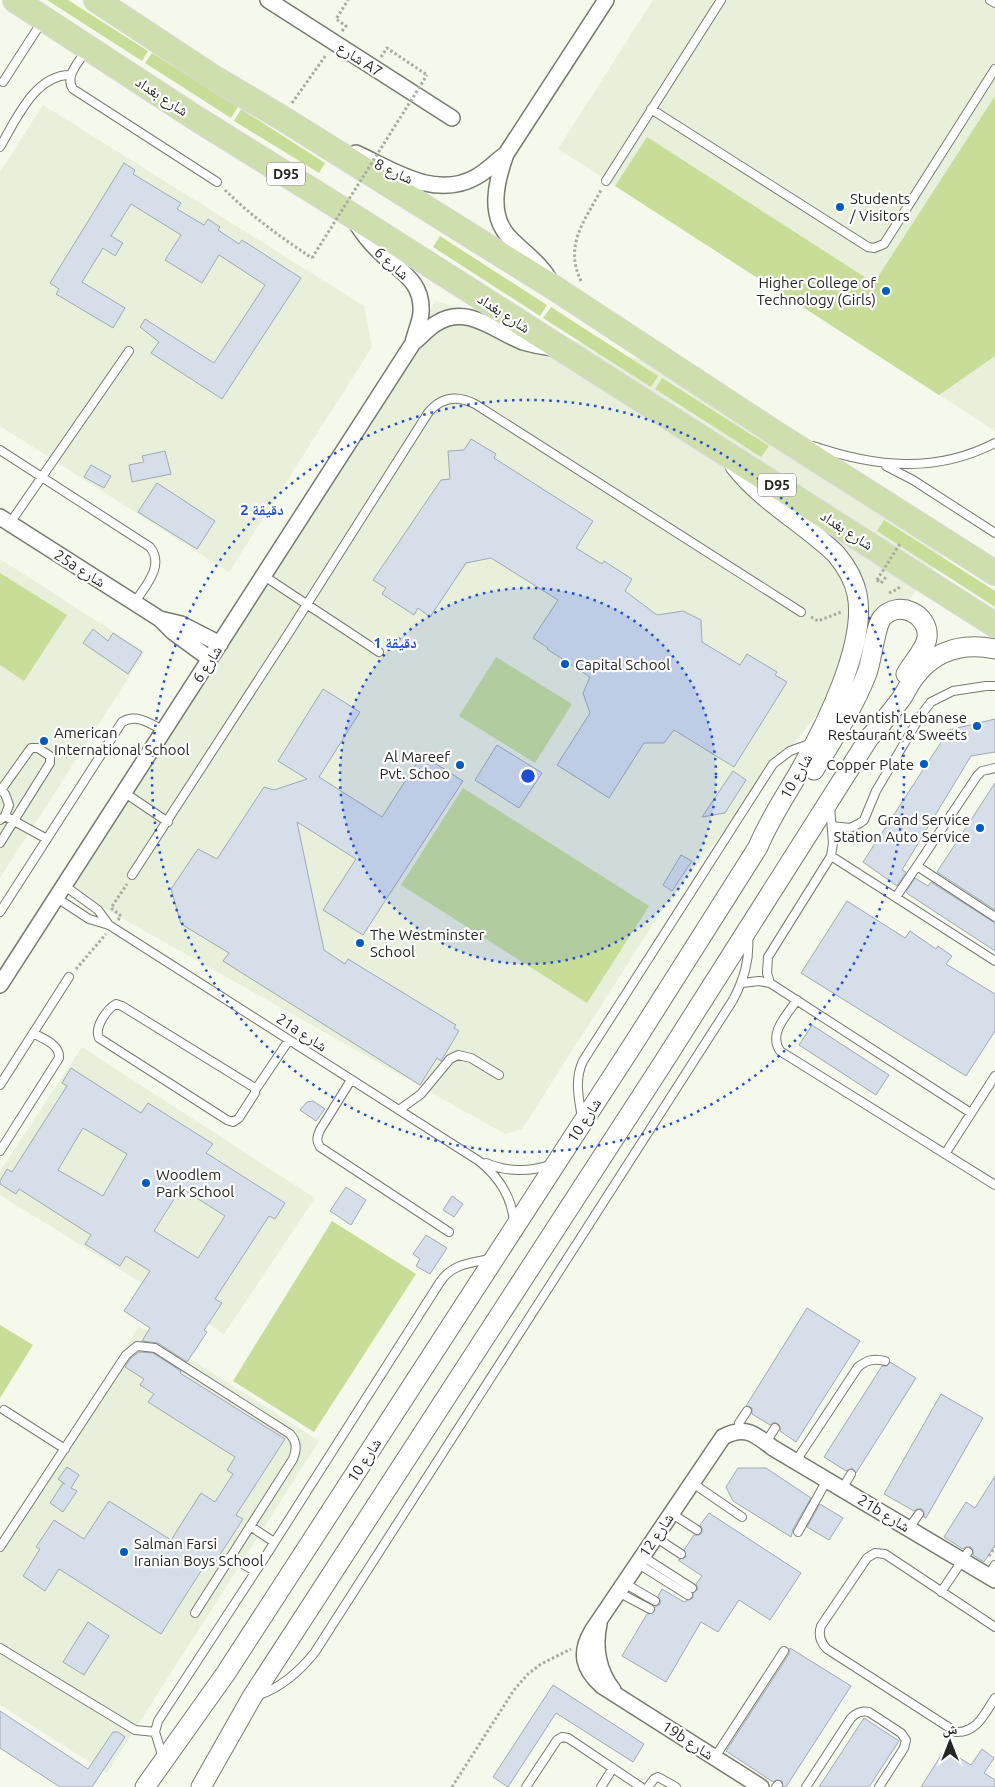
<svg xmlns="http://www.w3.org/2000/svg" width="995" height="1787" viewBox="0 0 995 1787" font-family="Ubuntu,'Noto Naskh Arabic',sans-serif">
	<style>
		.built { fill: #e8efdb }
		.green { fill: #c7dd98 }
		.building { fill: #d5dee9; stroke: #a1a9b4; fill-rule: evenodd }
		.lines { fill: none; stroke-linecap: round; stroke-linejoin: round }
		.service-casing { stroke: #777b6f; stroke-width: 10 }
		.minor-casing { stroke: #777b6f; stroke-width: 18 }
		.tertiary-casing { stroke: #777b6f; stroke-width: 21 }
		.primary-casing { stroke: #d8d8d7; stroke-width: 26 }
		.path { stroke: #a7aba1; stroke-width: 3; stroke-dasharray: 2.5 2.5; stroke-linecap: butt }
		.service { stroke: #fff; stroke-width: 8 }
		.minor { stroke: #fff; stroke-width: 15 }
		.tertiary { stroke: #fff; stroke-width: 19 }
		.primary { stroke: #cfdead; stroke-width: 24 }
		.path-bridge { stroke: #a7aba1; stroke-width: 3; stroke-dasharray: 2.5 2.5; stroke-linecap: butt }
		.ring { fill: none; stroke: #1d4ed8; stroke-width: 2.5; stroke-dasharray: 2.5 5 }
		.poi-dot { fill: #015bc4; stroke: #fff; stroke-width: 2 }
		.labels { text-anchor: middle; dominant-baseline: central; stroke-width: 4.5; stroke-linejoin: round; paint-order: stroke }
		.shield { fill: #fff; stroke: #666864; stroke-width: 1 }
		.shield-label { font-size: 14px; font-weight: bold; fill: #252722 }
		.street-label { font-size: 15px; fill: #252722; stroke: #fff }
		.poi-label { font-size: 15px; fill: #252722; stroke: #fff; text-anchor: start }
		.centre { fill: #1d4ed8; stroke: #fff; stroke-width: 2.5 }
		.ring-label { font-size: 15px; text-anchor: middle; font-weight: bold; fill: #1d4ed8; stroke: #fff; stroke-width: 4.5; stroke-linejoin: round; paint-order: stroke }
	</style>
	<rect width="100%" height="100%" fill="#f4f9ec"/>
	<path class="built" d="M653 0H995V431L558 149Z
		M43 105 364 306 372 347 229 572 0 426V172Z
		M436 301 694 375 955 542 687 877 670 904 667 902 666 904 522 1129 505 1134 65 886 220 644Z
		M0 559 145 652 0 878Z
		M82 1047 315 1198 224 1334 0 1195V1171Z
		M139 1326 319 1441 107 1773 0 1705V1541Z"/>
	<path class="green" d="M47 0H68L148 51 142 61Z
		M152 53 238 107 231 118 145 63Z
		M995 96V356L939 395 615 186 647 137 874 283Z
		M241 109 325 163 319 173 234 121Z
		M440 236 547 305 540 316 433 247Z
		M551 307 658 376 651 387 543 318Z
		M662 378 769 446 761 457 655 389Z
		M884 520 995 591V607L877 531Z
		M0 573 67 615 24 681 0 665Z
		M496 657 572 704 535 763 459 716Z
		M463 788 649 906 587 1003 401 885Z
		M332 1221 416 1274 314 1432 233 1381Z
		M0 1325 33 1345 0 1398Z"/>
	<path class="building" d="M124 163 135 170 133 174 181 203 177 209 204 225 208 219 220 227 218 230 239 244 242 240 301 278 222 399 151 353 159 342 140 327 145 319 214 363 265 285 219 255 202 283 165 260 181 235 131 204 111 236 123 243 115 256 103 248 82 282 125 308 113 328 56 294 59 289 50 283Z
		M471 439 496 454 494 458 593 521 576 548 602 564 604 561 632 579 625 591 657 615 683 611 701 620 702 642 740 665 747 654 777 672 775 675 787 682 734 767 674 730 664 743H644L609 798 557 765 590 713 583 693 590 677 547 649 548 648 533 638 558 600 491 558 466 563 430 617 418 608 414 615 382 594 386 588 373 580 441 480 450 479 448 451 464 450Z
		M165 451 171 474 132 482 129 465 144 462 142 456Z
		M91 465 111 476 104 488 84 477Z
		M157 483 215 521 197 549 138 512Z
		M93 629 108 641 113 633 142 652 128 674 83 643Z
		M323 689 360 712 319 777 382 817 422 755 463 781 363 935 323 910 356 859 297 822 324 950 345 964 348 959 456 1025 454 1028 459 1031 441 1061 437 1058 420 1085 223 961 229 953 181 924 171 889 198 849 217 859 264 787 274 790 307 779 278 761Z
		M995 719V752L971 756 902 870 906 872 897 886 863 862 949 730Z
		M497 745 542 773 519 808 475 780Z
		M733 771 746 780 725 813 702 817Z
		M995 783V910L937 872Z
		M681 855 692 861 672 891 663 885Z
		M915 878 928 886 931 882 995 923V951L908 894 906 892Z
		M847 901 905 938 910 931 936 949 938 946 952 956 946 964 995 994V1031L966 1076 801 973Z
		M812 1025 889 1075 876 1095 799 1045Z
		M71 1068 141 1113 148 1103 213 1144 206 1153 285 1203 275 1219 269 1216 215 1299 222 1303 204 1330 207 1332 187 1362 158 1343 142 1341 150 1328 124 1311 150 1271 126 1256 120 1266 85 1244 91 1235 19 1189 16 1194 0 1184V1181L7 1169 12 1172 67 1086 62 1083ZM83 1128 127 1154 103 1196 58 1170ZM181 1188 225 1216 198 1258 154 1231Z
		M313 1101 325 1109 316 1121 300 1110 307 1102Z
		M346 1187 366 1200 351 1225 330 1211Z
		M452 1196 463 1204 454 1217 443 1210Z
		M426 1235 447 1248 430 1274 416 1266 420 1259 413 1254Z
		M807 1308 860 1341 796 1442 780 1431 781 1428 778 1424 775 1422 770 1425 752 1414V1408L746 1406Z
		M139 1352 153 1353 181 1371 180 1373 285 1439 236 1515 243 1519 214 1564 208 1560 161 1634 59 1569 45 1591 23 1576 40 1549 36 1547 54 1520 84 1539 109 1501 171 1540 201 1493 215 1502 233 1474 227 1470 235 1457 148 1402 154 1394 140 1385 144 1379 125 1367 131 1358Z
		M890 1362 916 1378 856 1473 852 1468 846 1471 824 1457 882 1366H887Z
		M941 1394 983 1418 926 1518 924 1517V1512L922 1509H917L914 1511 884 1494Z
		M67 1467 79 1475 71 1488 77 1491 63 1512 50 1503 63 1483 65 1484 58 1479Z
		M738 1468H766L811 1498 793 1529 791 1537 733 1501 726 1487Z
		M995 1476V1545L984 1562 973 1555V1550L971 1547H966L963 1549 944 1537 966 1502 975 1508Z
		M820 1504 843 1518 829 1540 807 1527Z
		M709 1513 801 1573 770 1620 739 1600 718 1632 701 1622 666 1682 622 1656 647 1614 653 1613 655 1607 660 1604 661 1601 658 1596 662 1589 684 1602 693 1598V1593L698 1589 696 1584 702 1576 678 1560 686 1557 684 1550 694 1535H699L702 1533V1528L700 1525Z
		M88 1622 109 1636 84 1675 63 1662Z
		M790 1648 851 1686 786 1787H783L782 1781 777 1780 773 1782 726 1751 789 1654Z
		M553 1685 644 1744 633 1762 556 1713 508 1787 493 1777Z
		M0 1711 88 1769 113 1732H118L125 1737 92 1787H60L0 1748Z
		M864 1718 899 1741 869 1787H819Z
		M945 1749 971 1765 982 1749 994 1758 984 1773 995 1780V1787H921Z"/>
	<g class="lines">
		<g class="service-casing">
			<path id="service" d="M990 0 995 3
				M87 49C80 61 64 76 73 89L217 182
				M3 82 43 20
				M651 109 868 247 874 248 884 244 995 69
				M0 147C16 120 35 74 71 75
				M606 181 721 0
				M813 446C875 467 935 474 995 443
				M0 450 150 547C165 566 145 586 135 602
				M886 466 913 480 995 533
				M10 523 129 351
				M264 576 379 652
				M995 768 982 771 977 776 917 866 995 917
				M0 789 5 794 9 805 5 816 0 820
				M125 793 168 822
				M5 816 47 839
				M832 826 850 828 860 823 864 820 876 791 921 715 931 702 953 691 986 686H995
				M0 843 50 763V756L38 748H31L1 790
				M831 856 995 961
				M132 875 290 631 428 413C441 397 457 395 475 404L801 612
				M65 886 98 910 109 925
				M896 897 917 866
				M57 898 89 919 109 925 479 1161C499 1177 512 1196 514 1223
				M0 912 122 722C137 713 151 724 164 731
				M742 983 759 981 770 983 971 1113
				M770 983 767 973 768 957 831 856 833 843 830 806
				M797 1000C787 1015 768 1033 780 1051L995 1185
				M116 1004 122 1006 255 1088V1093L239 1118 233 1122 227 1120 99 1038C94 1027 107 1009 116 1004Z
				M351 1080 320 1130C317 1137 316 1141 320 1147L449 1232
				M0 1085 69 977
				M256 1089 289 1040
				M399 1110 421 1094 450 1059 458 1055 471 1058 499 1075
				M582 1118C579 1099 574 1080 583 1061L773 764 790 751 812 743
				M0 1151 59 1058C60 1044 43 1039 33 1033
				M945 1154 995 1076
				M486 1163C506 1172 530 1172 550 1165
				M4 1410 65 1449
				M739 1431V1423L747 1411
				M766 1442 775 1428
				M796 1461 858 1367C867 1360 874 1358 885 1361
				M691 1482 742 1517
				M842 1489 851 1474
				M671 1513 697 1530
				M250 1526 274 1542
				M909 1528 919 1514
				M798 1532 827 1480
				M655 1537 681 1554
				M0 1547 126 1355 137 1346 155 1348 290 1434C297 1442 297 1449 293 1459L195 1613
				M642 1556 692 1588
				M230 1557 255 1571
				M637 1563 688 1595
				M988 1576 995 1565
				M624 1583 655 1601
				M618 1592 650 1609
				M941 1592 968 1552
				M995 1627 885 1554 875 1553 867 1558 821 1626C818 1635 820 1642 827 1649L956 1732C977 1733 985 1713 995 1698
				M0 1648 135 1730 155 1732
				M259 1695C282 1687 300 1671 315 1652L733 1000C744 979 750 960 748 936
				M715 1757 784 1651
				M163 1758 155 1732 158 1721 267 1554 440 1282C452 1264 470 1263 490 1259
				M526 1787 557 1740 562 1737 568 1738 641 1787
				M601 1787 613 1768
				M648 1787 654 1779 658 1777 676 1787
				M776 1787 778 1785
				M806 1787 851 1718C856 1713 861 1710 869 1712L901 1733 906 1740 904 1748 879 1787"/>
		</g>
		<g class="minor-casing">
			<path id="minor" d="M268 0 452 118
				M356 153C393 170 435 200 476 177 487 171 496 161 506 154
				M357 224C364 236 374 247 385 257 403 273 423 283 421 313 420 323 415 333 413 343
				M551 282C541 264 526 254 512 240 487 217 496 182 506 154L606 0
				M0 517 160 619 181 624 220 644
				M160 619 173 632 210 659
				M0 985 413 343C421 337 428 328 437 323 467 304 495 331 523 342 533 345 543 347 553 348
				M599 1624C594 1647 598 1671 613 1690
				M761 1787 602 1686C583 1669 579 1653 592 1631L723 1437C745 1425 755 1434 773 1448L995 1580"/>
		</g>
		<g class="tertiary-casing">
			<path id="tertiary" d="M814 770C833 739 854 707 867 673 872 660 875 627 882 618 898 599 930 614 927 638 925 650 912 663 906 674
				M145 1787 226 1673 634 1043 758 847C770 818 787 794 802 767 826 725 867 643 857 594 854 579 846 566 836 554 804 523 763 502 735 466
				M201 1787 252 1697 663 1063 869 738C881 725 891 712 901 699 907 690 911 680 918 673 938 649 965 643 995 649"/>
		</g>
		<g class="primary-casing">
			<path id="primary" d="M15 0 194 117 353 216 995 625
				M96 0 216 79 282 118 556 289 769 429 995 573"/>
		</g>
		<path class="path" d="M342 31 346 26 336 19 348 0
			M381 57 387 48 427 75
			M292 103 326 55
			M225 190C251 216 282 238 312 258
			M581 281C564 245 584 222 601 190
			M877 580 881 583 886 577
			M889 593 898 589 900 586
			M811 617 818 621 841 612
			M118 920 121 916 111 908 127 884
			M76 969 106 934
			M989 1556 995 1547
			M452 1787 514 1690 528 1674 541 1664 571 1649"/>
		<use href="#service" class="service"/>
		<use href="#minor" class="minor"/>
		<use href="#tertiary" class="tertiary"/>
		<use href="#primary" class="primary"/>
		<path class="path-bridge" d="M312 258 427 75
			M877 580 901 542"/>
	</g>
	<circle cx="528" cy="776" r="188" fill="#1d4ed8" fill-opacity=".12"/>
	<g class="ring">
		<circle cx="528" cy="776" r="188"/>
		<circle cx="528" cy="776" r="376"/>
	</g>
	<g class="poi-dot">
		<circle cx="840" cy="207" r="5"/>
		<circle cx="886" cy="291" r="5"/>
		<circle cx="565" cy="664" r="5"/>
		<circle cx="977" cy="726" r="5"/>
		<circle cx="44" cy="741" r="5"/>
		<circle cx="924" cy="764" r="5"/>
		<circle cx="460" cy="765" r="5"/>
		<circle cx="980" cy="828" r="5"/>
		<circle cx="360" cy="943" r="5"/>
		<circle cx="146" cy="1183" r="5"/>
		<circle cx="124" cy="1552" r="5"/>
	</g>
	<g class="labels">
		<g class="shield">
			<rect x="267" y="162.5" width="38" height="23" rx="4"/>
			<rect x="758" y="473.5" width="38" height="23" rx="4"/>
		</g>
		<g class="shield-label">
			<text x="286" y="174">D95</text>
			<text x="777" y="485">D95</text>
		</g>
		<g class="street-label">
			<text transform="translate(360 59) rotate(33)">شارع A7</text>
			<text transform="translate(162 96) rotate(33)">شارع بغداد</text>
			<text transform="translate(394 171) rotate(25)">شارع 8</text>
			<text transform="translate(392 263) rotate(42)">شارع 6</text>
			<text transform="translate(504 313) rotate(33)">شارع بغداد</text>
			<text transform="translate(847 530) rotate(33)">شارع بغداد</text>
			<text transform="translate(80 568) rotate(32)">25a شارع</text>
			<text transform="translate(207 664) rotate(-57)">شارع 6</text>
			<text transform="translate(796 776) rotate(-60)">شارع 10</text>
			<text transform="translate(302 1032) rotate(33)">21a شارع</text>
			<text transform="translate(584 1120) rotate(-57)">شارع 10</text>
			<text transform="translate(364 1460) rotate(-57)">شارع 10</text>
			<text transform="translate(884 1513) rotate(31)">21b شارع</text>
			<text transform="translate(656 1535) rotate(-56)">شارع 12</text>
			<text transform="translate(688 1740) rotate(33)">19b شارع</text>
		</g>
		<g class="poi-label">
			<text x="850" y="198">Students<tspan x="850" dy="17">/ Visitors</tspan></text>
			<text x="876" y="282" text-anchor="end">Higher College of<tspan x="876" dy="17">Technology (Girls)</tspan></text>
			<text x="575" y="664">Capital School</text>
			<text x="967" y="717" text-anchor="end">Levantish Lebanese<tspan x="967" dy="17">Restaurant &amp; Sweets</tspan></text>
			<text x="54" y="732">American<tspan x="54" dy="17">International School</tspan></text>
			<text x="450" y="756" text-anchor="end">Al Mareef<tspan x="450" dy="17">Pvt. Schoo</tspan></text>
			<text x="914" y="764" text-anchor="end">Copper Plate</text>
			<text x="970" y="819" text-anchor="end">Grand Service<tspan x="970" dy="17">Station Auto Service</tspan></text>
			<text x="370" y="934">The Westminster<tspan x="370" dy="17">School</tspan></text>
			<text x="156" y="1174">Woodlem<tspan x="156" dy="17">Park School</tspan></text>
			<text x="134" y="1543">Salman Farsi<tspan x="134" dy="17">Iranian Boys School</tspan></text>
		</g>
	</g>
	<circle cx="528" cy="776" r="8" class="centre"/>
	<g class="ring-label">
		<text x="262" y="515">2 دقيقة</text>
		<text x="395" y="648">1 دقيقة</text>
	</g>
	<g transform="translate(950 1742)" stroke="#ffffff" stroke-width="4" paint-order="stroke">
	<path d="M0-4L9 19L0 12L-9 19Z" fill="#252722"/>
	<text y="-8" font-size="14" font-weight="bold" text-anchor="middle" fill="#252722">ش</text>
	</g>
</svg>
